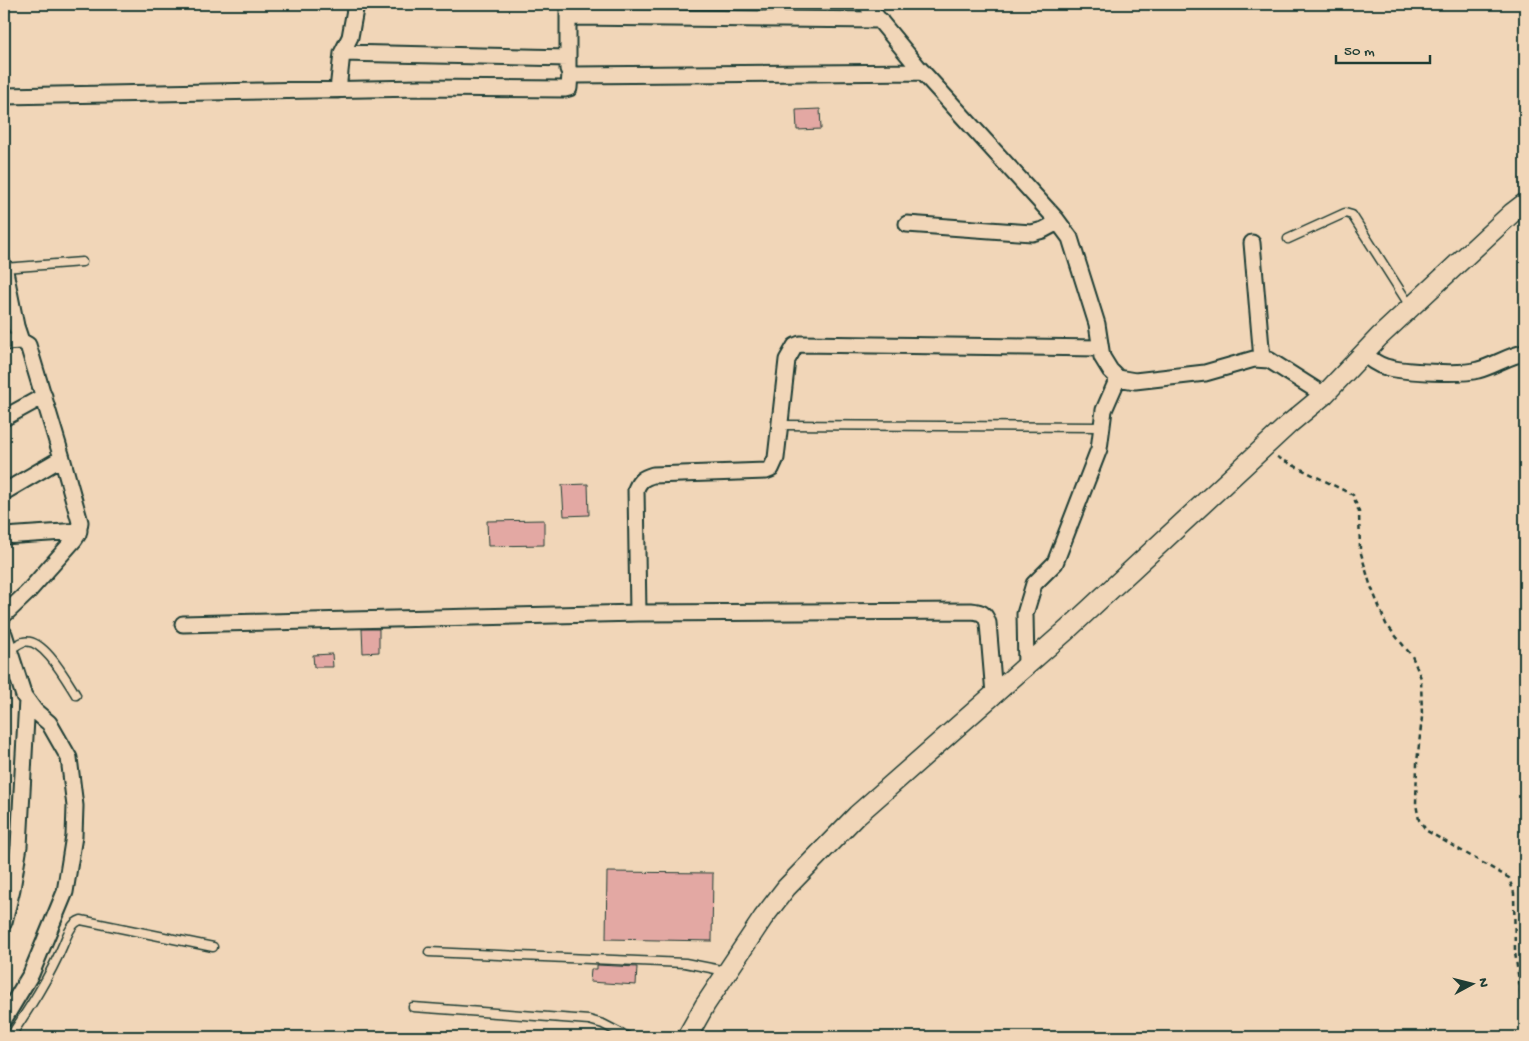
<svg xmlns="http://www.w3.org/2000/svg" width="1529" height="1041" viewBox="0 0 1529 1041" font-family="'Gochi Hand',sans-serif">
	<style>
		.building { fill: #e3a8a3; stroke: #1f3d34 }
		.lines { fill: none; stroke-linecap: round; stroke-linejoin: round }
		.service-casing { stroke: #1f3d34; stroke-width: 11 }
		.minor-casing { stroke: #1f3d34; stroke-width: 19 }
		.tertiary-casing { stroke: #1f3d34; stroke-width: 22 }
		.path { stroke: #1f3d34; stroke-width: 2.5; stroke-dasharray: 5 4; stroke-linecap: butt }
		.service { stroke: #f1d6b8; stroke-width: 8 }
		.minor { stroke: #f1d6b8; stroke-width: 15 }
		.tertiary { stroke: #f1d6b8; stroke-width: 19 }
	</style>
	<rect width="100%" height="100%" fill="#f1d6b8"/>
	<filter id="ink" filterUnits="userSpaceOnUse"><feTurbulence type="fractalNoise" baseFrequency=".02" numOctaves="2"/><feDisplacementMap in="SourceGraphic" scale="10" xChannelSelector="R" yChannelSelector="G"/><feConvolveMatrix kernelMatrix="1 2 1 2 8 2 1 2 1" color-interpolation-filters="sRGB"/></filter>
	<g filter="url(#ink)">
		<path class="building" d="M820 109 821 129 797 130 796 110Z
			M588 484 589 515 564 516 562 485Z
			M544 520V545L488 546 487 521Z
			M362 629H379V652L363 653Z
			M332 654 333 667H314L313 655Z
			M607 872 713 873 712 941 606 939Z
			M597 965 637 967 636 985 590 982 591 969H597Z"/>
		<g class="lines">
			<g class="service-casing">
				<path id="service" d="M1288 239 1345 213 1352 215 1410 306
					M4 268 82 262
					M780 425 1102 427
					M10 650C14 647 19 643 23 642 43 636 67 681 76 695
					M429 952 685 963 726 971
					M413 1007 589 1020 603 1024 628 1037
					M10 1037C30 1007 49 978 63 945 67 936 71 923 81 920L213 947"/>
			</g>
			<g class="minor-casing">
				<path id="minor" d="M568 4V69L570 73 575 75 923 72
					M866 4 918 67 1056 219 1070 238 1075 254 1097 324 1102 357 1110 370 1118 378 1135 381 1205 373 1254 359 1269 360 1324 395
					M569 17 880 20
					M342 53 568 58
					M338 90 342 53 350 37 356 4
					M4 96 420 88 565 89 569 88 570 73
					M907 224 1032 233 1043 230 1058 222
					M1252 243 1262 359
					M4 266 16 326 21 341
					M4 342 21 341 28 345 62 458 80 522 78 534 74 540 27 593 4 615
					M1363 353C1370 359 1377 365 1386 367 1403 372 1462 375 1478 370 1494 366 1509 355 1525 353
					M4 418 44 396
					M4 492 62 458
					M4 536 79 531
					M638 613 636 489C640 480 643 478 653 475L766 471 771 469 776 458 787 360 795 346 800 344 1100 348
					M183 624 638 613 971 611C981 612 985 613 988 623L994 694
					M4 634 24 696 35 711 49 723 69 758 75 806 74 836 65 892 31 974 4 1019
					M1026 666 1025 614 1034 584 1055 563 1099 449 1104 410 1118 378
					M4 922 12 889 19 846 27 700"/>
			</g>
			<g class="tertiary-casing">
				<path id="tertiary" d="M687 1037 705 1005 763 918 786 888 857 815 1067 630 1289 424 1324 395 1379 337 1512 213 1525 203"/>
			</g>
			<path class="path" d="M1277 457 1353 495 1359 512 1360 550 1370 584 1386 624 1412 656 1421 678 1422 717 1417 763 1416 804 1419 820 1427 831 1509 878 1514 893 1515 952 1525 1025"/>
			<use href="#service" class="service"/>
			<use href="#minor" class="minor"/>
			<use href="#tertiary" class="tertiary"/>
		</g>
	</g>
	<rect width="1529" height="1041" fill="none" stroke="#f1d6b8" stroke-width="20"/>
	<rect x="10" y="10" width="1509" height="1021" fill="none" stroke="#1f3d34" stroke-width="2" filter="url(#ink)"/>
	<g transform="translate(1472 984) rotate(83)" stroke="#f1d6b8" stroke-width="4" paint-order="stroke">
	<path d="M0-4L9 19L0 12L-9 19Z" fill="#1f3d34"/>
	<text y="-8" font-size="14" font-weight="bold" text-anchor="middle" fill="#1f3d34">N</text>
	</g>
	<path d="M1336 55v8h94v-8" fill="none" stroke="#1f3d34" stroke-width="2.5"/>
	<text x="1344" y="55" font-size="15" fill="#1f3d34" stroke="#f1d6b8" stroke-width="4" paint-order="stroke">50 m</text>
</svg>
